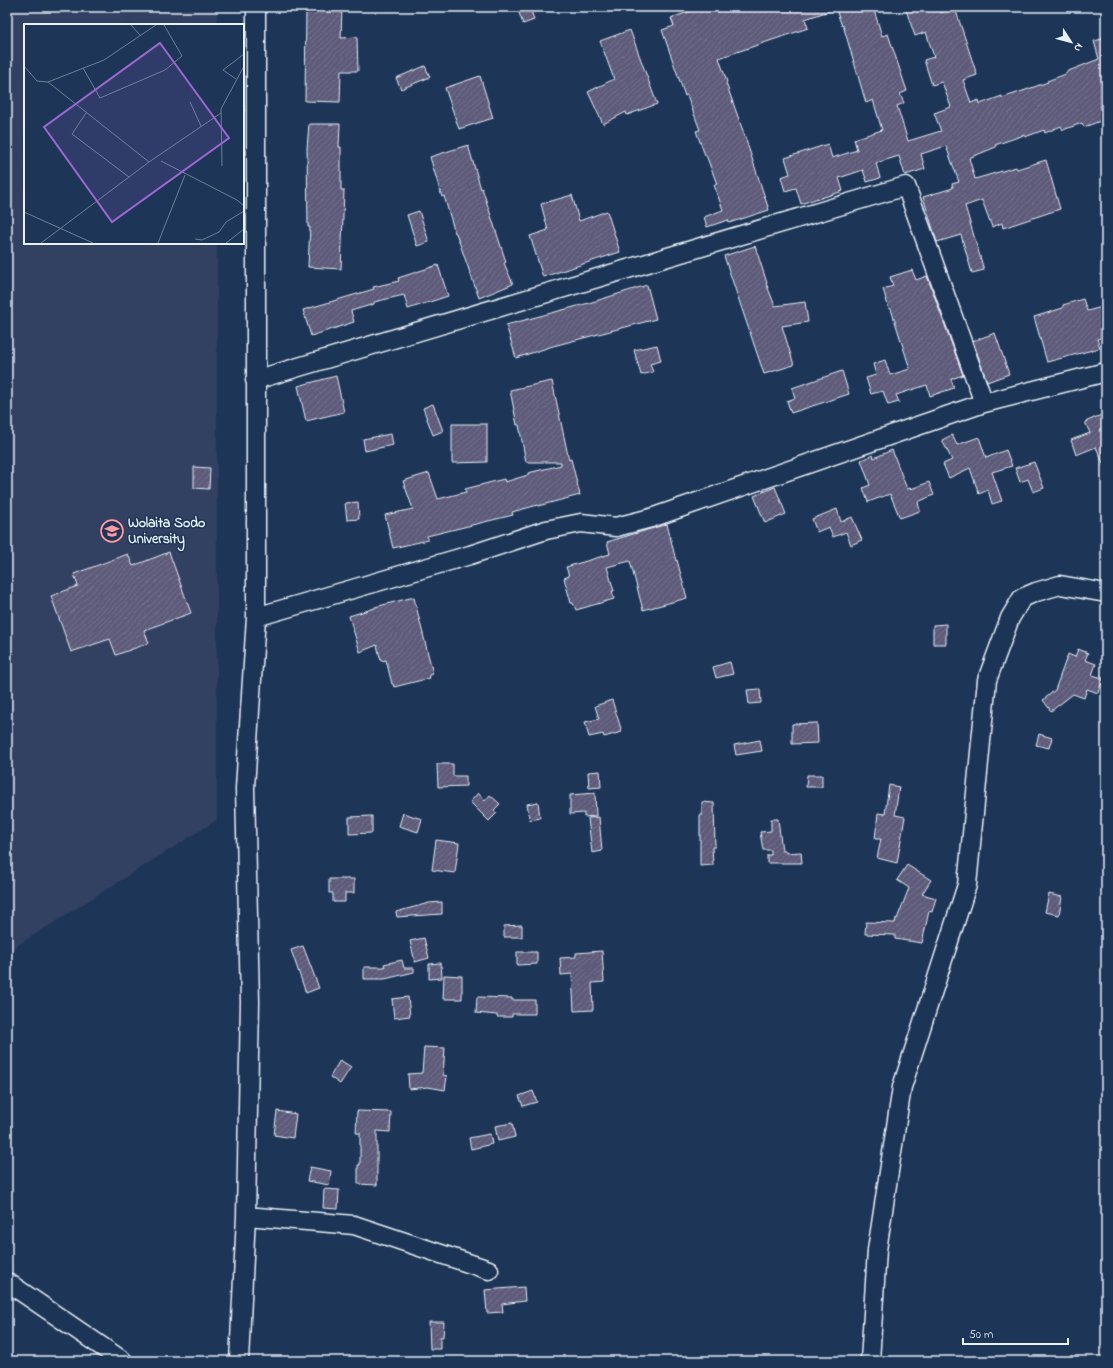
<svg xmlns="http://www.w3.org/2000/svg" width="1113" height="1368" viewBox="0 0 1113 1368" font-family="'Indie Flower',sans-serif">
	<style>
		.built { fill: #304062 }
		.building { fill: url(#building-hatch); stroke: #e8f1f8 }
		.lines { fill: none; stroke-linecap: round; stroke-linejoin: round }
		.minor-casing { stroke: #e8f1f8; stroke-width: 21 }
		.minor { stroke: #1d3557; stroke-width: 18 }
		.labels { text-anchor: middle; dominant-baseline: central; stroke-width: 3; stroke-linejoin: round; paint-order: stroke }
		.poi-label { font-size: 14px; font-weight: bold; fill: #e8f1f8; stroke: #1d3557; text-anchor: start }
		.inset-road { fill: none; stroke: #6e8097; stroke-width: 1 }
		.view { fill: #9c67d0; fill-opacity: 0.15; stroke: #9c67d0; stroke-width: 2 }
		.inset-edge { fill: none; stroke: #e8f1f8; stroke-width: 2 }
	</style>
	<defs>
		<pattern id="building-hatch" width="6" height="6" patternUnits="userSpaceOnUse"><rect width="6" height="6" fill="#5d5a7a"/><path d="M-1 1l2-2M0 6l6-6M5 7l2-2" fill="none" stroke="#74728e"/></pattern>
	</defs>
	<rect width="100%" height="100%" fill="#1d3557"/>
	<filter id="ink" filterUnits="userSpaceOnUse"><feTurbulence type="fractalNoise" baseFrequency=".025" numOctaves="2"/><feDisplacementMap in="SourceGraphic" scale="8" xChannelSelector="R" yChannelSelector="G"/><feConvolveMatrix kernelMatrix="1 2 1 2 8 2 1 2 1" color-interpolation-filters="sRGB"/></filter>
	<g filter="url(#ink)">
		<path class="built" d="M7 7H217V25H25V243H217V820L7 952Z"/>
		<path class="building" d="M306 7H342L341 38 357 37 358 71H341L340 102 305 101Z
			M517 7H530L534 20 523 24Z
			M703 7H740L741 11 753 7H835V9L805 19 808 28 719 58 727 82 726 83 743 131 769 210 729 223 728 220 707 227 704 217 723 210 714 185 717 184 706 155H705L696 131 700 130 687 95 685 96 662 30 674 26 671 18Z
			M835 7H873L882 36 888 34 907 91 900 94 904 103 897 106 908 141 941 131 934 113 951 107 942 82 932 85 924 60 934 57 926 32 915 36 905 7H939L941 13 955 8 977 75 963 80 971 103 979 100 980 104 1002 96V98L1020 92 1048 82 1047 81 1066 74V72L1099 59 1094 41 1106 38V119L1084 127 1082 123 1063 130 1061 126 1045 133 1044 130 1025 137 1024 135 995 145 996 147 969 158 975 179 1016 167 1017 169 1046 160 1060 209 1003 228 1002 223 992 227 982 200 965 206 984 270 972 273 961 235 937 242 923 197 953 188 952 184 959 182 946 146 921 154 925 169 905 175 899 156 876 163 880 178 867 182 863 170 839 178 843 191 818 199V198L801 204 796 188 785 191 781 177 790 174 785 158 828 144 832 158 857 150 854 139 882 130 873 100 866 103 843 25 842 26Z
			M630 30 657 104 627 115 626 112 603 124 588 92 614 79 600 41Z
			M425 66 430 77 401 89 396 78Z
			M480 76 493 118 459 129 445 88Z
			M309 124H340L339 147H341V190H344L341 269 308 267 310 227H308L307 148Z
			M468 145 481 189 482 188 506 262 504 263 513 284 479 298 456 233H455L444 196 442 197 430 157Z
			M572 195 579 221 607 211 620 252 543 277 530 236 548 230 541 204Z
			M419 211 429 242 417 246 407 215Z
			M755 246 767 283H766L775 306 805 302 808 322 782 326 794 365 764 374 724 256Z
			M438 265 448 296 408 309 404 295 374 302V304L351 311 354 322 311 336 303 310 374 289 373 287 399 281 398 278Z
			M912 270 916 280 927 276 963 375 951 379 954 388 930 396 927 385 896 395 899 402 888 405 883 391 871 394 866 378 876 375 873 364 885 360 890 375 910 369 891 309H889L883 289 893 286 890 277Z
			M647 285 656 319 553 346 516 358 506 325 589 303Z
			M1083 299 1087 311 1106 306V336L1097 339 1100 348 1047 362 1034 317 1063 308V305Z
			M995 333 1009 374 987 382 973 341Z
			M657 345 661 361 650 364 653 372 641 375 634 350Z
			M842 371 849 394 791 413 787 401 795 398 792 388Z
			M336 376 344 412 306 421 298 386Z
			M552 381 569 460 571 459 580 495 538 506V505L512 512 513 515 427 536 428 540 393 548 385 515 413 509 403 481 429 473 438 499 466 492 465 489 504 479 505 482 528 475V473L561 465V462H526L519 425H517L510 390Z
			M433 404 443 431 433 435 423 408Z
			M1106 413V470L1096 447 1076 455 1071 440 1090 433 1085 422Z
			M452 424H487V462L452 463Z
			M391 434 393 445 365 451 363 439Z
			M952 435 957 445 979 437 986 458 1006 450 1012 466 992 472 1002 501 992 504 988 490 979 494 970 468 949 478 943 464 952 460 942 440Z
			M892 450 907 489 910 488 911 489 929 482 934 495 918 502 920 511 900 518 890 494 868 502 863 488 870 485 861 460 873 455 874 458Z
			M1034 462 1044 488 1033 492 1028 479 1020 482 1015 468Z
			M194 467 210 468 209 489 194 488Z
			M775 487 786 514 765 523 754 496Z
			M358 502 359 519 347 520 345 503Z
			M837 509 841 522 852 517 862 540 851 545 846 532 833 537 829 527 817 532 812 519Z
			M667 524 676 561 677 560 687 598 643 610 630 561 607 567 614 591H612L614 599 576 610 573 603H571L564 578 569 576 566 567 610 554 607 542Z
			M169 552 191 613 144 630 149 643 116 655 110 639 71 652 51 596 78 586 74 574 128 554 133 566Z
			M410 598H414L433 674 429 675 430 678 394 687 393 684H392L386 660 381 661 377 645 360 652 349 616 375 608V607Z
			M946 624V644H933V625Z
			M1078 649 1088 653 1085 660 1096 664 1092 675 1103 678 1098 693 1087 689 1084 698 1073 694 1051 711 1043 700 1055 690 1068 654 1075 657Z
			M730 662 733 674 716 678 713 667Z
			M760 689 761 703 749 704 747 690Z
			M612 700 622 732 604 737 603 734 589 737 585 722 599 719 595 706Z
			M817 723 818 743 792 744V724Z
			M1039 734 1052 738 1049 748 1036 745Z
			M760 740 762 751 736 755 734 745Z
			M437 764H453V776H466V786L438 787Z
			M600 771 601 787 589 788 588 772Z
			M807 775H822V787H806Z
			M889 785 899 787 895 815 905 817 897 863 877 858 881 839H875L878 813 885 814Z
			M478 793 485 801 490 795 500 804 494 810 497 813 489 821 470 802Z
			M595 793 596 816 584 817V813L570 814V795Z
			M538 802 540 818 530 820 527 804Z
			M702 802 714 803 715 847H712L713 865 700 866V815H702Z
			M403 813 422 819 418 832 399 826Z
			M372 816V833L349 834V817Z
			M599 817 602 851 592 853 588 818Z
			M771 819H778L782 851H786V853L801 852 802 863H767V855H771V850H763L760 832 771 831Z
			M436 840 459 843 455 873 432 870Z
			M907 865 931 880 922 894 936 898 932 912 929 911 922 943 895 939V935L865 934 866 922 895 923 896 918 897 919 909 888 897 880Z
			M329 879H354V893H345V902H333V893H329Z
			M1049 894 1062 897 1059 915 1045 912Z
			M442 902V914L397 917 396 912 429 903Z
			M522 925V937H504V926Z
			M424 938 429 958 415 962 410 941Z
			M303 946 319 988 306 993 291 950Z
			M602 951 604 982 592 983 593 1010 574 1011 572 974 561 975 560 958 576 957V953Z
			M517 952H537V964L517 965Z
			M402 960 404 968H414V972L385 979H364V967H385L384 964Z
			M441 963 442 978 429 979V964Z
			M444 975 462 976V999H443Z
			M408 997 410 1016 394 1018 392 999Z
			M477 997 512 998V1000H535V1014H512V1017H497V1015L476 1013Z
			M424 1047 445 1048 443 1075 447 1076 445 1090 428 1087 409 1089 408 1074 422 1073Z
			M340 1060 351 1067 340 1084 330 1077Z
			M533 1091 537 1102 523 1106 519 1096Z
			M277 1111 296 1114 293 1138 274 1135Z
			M357 1111 391 1112 390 1132 377 1131V1185L358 1184V1165H360V1133H356Z
			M512 1123 515 1137 498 1141 495 1126Z
			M490 1134 492 1144 471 1149 469 1138Z
			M310 1167 331 1171 329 1185 307 1181Z
			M324 1189 339 1190 338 1209 323 1208Z
			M524 1287 525 1301 502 1304 503 1312 487 1313 485 1290Z
			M429 1322H444L443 1337H440V1349H430Z"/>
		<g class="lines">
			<g class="minor-casing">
				<path id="minor" d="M255 380 906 186 984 403
					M256 617 470 555 546 530 581 523 616 527 651 518 984 403 1106 372
					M246 1216 354 1225 489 1270
					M7 1282 123 1361
					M239 1361 246 1216 250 1002 245 788 256 617V7
					M870 1361 877 1250 902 1087 967 885 987 680 1010 618 1022 598 1036 592 1060 585 1106 593"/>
			</g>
			<use href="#minor" class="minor"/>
		</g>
	</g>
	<defs>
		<g id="university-ring" transform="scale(1.15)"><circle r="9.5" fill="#1d3557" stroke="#ff9aa2" stroke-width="1.5"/><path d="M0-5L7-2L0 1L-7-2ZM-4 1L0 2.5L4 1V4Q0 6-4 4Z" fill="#ff9aa2"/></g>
	</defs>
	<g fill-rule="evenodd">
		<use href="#university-ring" x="112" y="531"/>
	</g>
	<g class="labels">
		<g class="poi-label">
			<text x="128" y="523">Wolaita Sodo<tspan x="128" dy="16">University</tspan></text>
		</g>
	</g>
	<g transform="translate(24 24)">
		<rect width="220" height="220" fill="#1d3557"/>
		<path class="inset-road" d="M107 1 116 11M0 42 13 57 24 58 80 36 132 1M59 44 76 74 141 46 158 32 140 1M212 55 199 46 220 30M24 58 125 138M166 78 177 102M62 89 48 110 105 153M137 137 213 176 220 182M198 142 197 85 220 42M0 188 69 219M171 215 178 216 195 208 202 198 220 187M17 219 125 138 197 89M134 219 161 151M202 219 220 205"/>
		<path class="view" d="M136 19 205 114 88 198 20 103Z"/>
		<rect width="220" height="220" class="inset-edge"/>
	</g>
	<rect width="1113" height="1368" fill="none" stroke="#1d3557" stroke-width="24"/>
	<rect x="12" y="12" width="1089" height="1344" fill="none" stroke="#e8f1f8" stroke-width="1.5" filter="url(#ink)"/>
	<g transform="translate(1071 42) rotate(126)" stroke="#1d3557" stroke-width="3" paint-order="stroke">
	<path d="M0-3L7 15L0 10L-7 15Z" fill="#e8f1f8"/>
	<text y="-6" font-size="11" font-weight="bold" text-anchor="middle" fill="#e8f1f8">N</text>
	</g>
	<path d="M963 1338v6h105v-6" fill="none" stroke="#e8f1f8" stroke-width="2"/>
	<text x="969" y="1338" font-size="12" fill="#e8f1f8" stroke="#1d3557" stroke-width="3" paint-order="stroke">50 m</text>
</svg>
